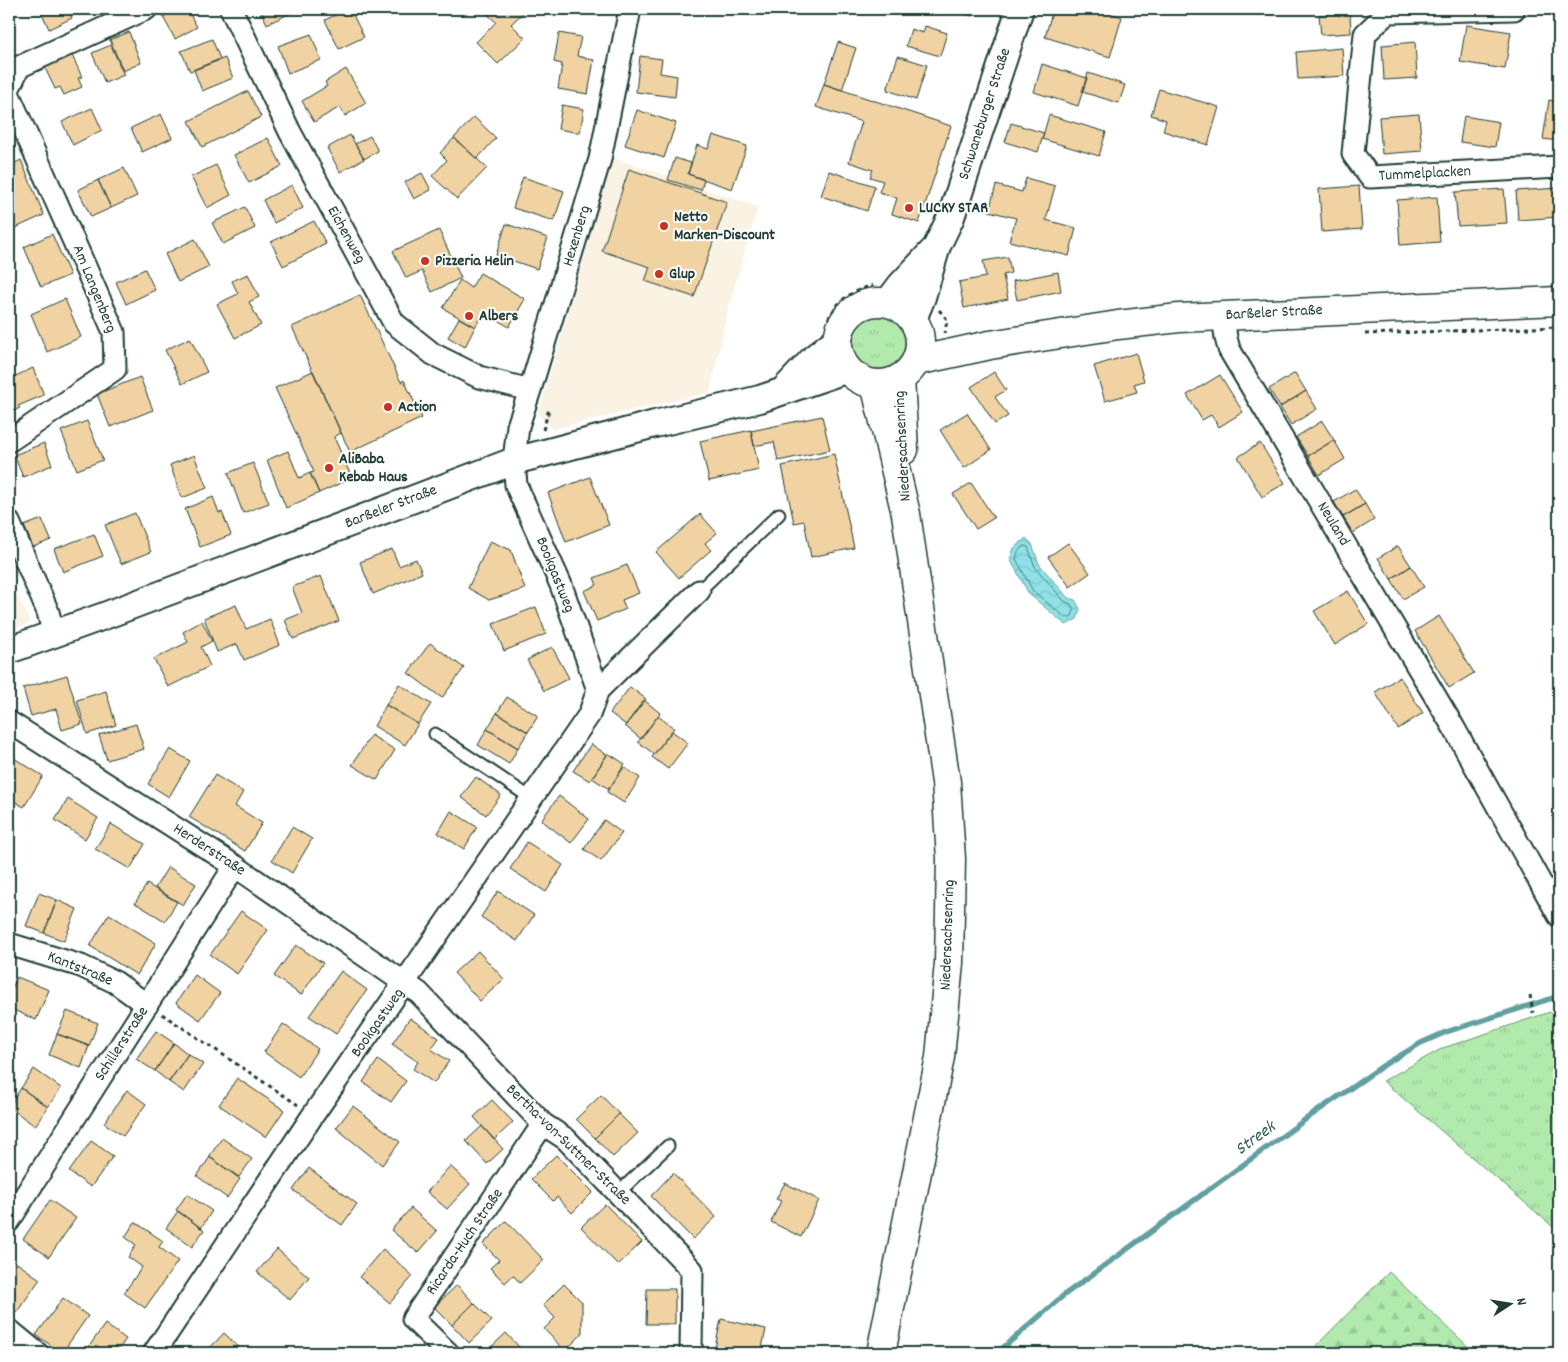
<svg xmlns="http://www.w3.org/2000/svg" width="1568" height="1362" viewBox="0 0 1568 1362" font-family="Dekko,sans-serif">
	<style>
		.built { fill: #faf2e3 }
		.grass { fill: url(#grass-tufts); stroke: #689471 }
		.forest { fill: url(#forest-firs); stroke: #689471 }
		.water { fill: url(#water-waves); stroke: #629f9f }
		.lines { fill: none; stroke-linecap: round; stroke-linejoin: round }
		.shore { stroke: #4c7f7c; stroke-width: 1 }
		.stream { stroke: #629f9f; stroke-width: 5.5 }
		.building { fill: #f0d2a3; stroke: #1f3d34 }
		.service-casing { stroke: #1f3d34; stroke-width: 15 }
		.minor-casing { stroke: #1f3d34; stroke-width: 25 }
		.tertiary-casing { stroke: #1f3d34; stroke-width: 30 }
		.secondary-casing { stroke: #1f3d34; stroke-width: 31 }
		.path { stroke: #1f3d34; stroke-width: 3; stroke-dasharray: 4 4; stroke-linecap: butt }
		.service { stroke: #fff; stroke-width: 11 }
		.minor { stroke: #fff; stroke-width: 21 }
		.tertiary { stroke: #fff; stroke-width: 26 }
		.secondary { stroke: #fff; stroke-width: 28 }
		.poi-dot { fill: #c8321e; stroke: #fff; stroke-width: 2 }
		.labels { text-anchor: middle; dominant-baseline: central; stroke-width: 4; stroke-linejoin: round; paint-order: stroke }
		.street-label { font-size: 16px; fill: #1f3d34; stroke: #fff }
		.poi-label { font-size: 16px; font-weight: bold; fill: #1f3d34; stroke: #fff; text-anchor: start }
		.water-label { font-size: 18px; font-style: italic; fill: #355e58; stroke: #fff }
	</style>
	<defs>
		<pattern id="grass-tufts" width="24" height="20" patternUnits="userSpaceOnUse" patternTransform="scale(1.25)"><rect width="24" height="20" fill="#b2eaae"/><path d="M3 7l-1-3M5 7V3M7 7l1-3M15 17l-1-3M17 17v-4M19 17l1-3" fill="none" stroke="#99ca96"/></pattern>
		<pattern id="forest-firs" width="22" height="20" patternUnits="userSpaceOnUse" patternTransform="scale(1.25)"><rect width="22" height="20" fill="#b2eaae"/><path d="M5 1l3.5 6h-7zM16 11l3.5 6h-7z" fill="#99ca96"/></pattern>
		<pattern id="water-waves" width="16" height="10" patternUnits="userSpaceOnUse" patternTransform="scale(1.25)"><rect width="16" height="10" fill="#8fe1e7"/><path d="M0 5q4-4 8 0t8 0" fill="none" stroke="#7bc2c7"/></pattern>
	</defs>
	<rect width="100%" height="100%" fill="#fff"/>
	<filter id="ink" filterUnits="userSpaceOnUse"><feTurbulence type="fractalNoise" baseFrequency=".02" numOctaves="2"/><feDisplacementMap in="SourceGraphic" scale="10" xChannelSelector="R" yChannelSelector="G"/><feConvolveMatrix kernelMatrix="1 2 1 2 8 2 1 2 1" color-interpolation-filters="sRGB"/></filter>
	<g filter="url(#ink)">
		<path class="built" d="M611 157 758 207 728 309 710 392 553 429 538 414 587 247Z
			M9 575 30 623 9 630Z"/>
		<path class="grass" d="M851 342a27 27 0 1 1 54 0a27 27 0 1 1-54 0Z
			M1550 1012 1559 1020V1232L1383 1081 1443 1048Z"/>
		<path class="forest" d="M1389 1272 1475 1353H1309Z"/>
		<path class="water" d="M1026 538 1032 544 1039 564 1068 598 1075 600 1080 609 1077 619 1066 625 1029 594 1010 559 1014 548Z"/>
		<g class="lines">
			<path class="shore" d="M1024 546 1028 547 1035 567 1064 601 1071 604 1074 610 1072 616 1066 618 1033 591 1016 559 1018 552Z"/>
			<path class="stream" d="M997 1353 1064 1295 1306 1119 1384 1065 1421 1043 1446 1032 1559 996"/>
		</g>
		<path class="building" d="M40 9H68L72 18 49 29Z
			M177 9H187L197 27 175 39 163 17Z
			M260 9H300L267 24Z
			M348 9H350L364 37 339 49 325 20Z
			M493 9H521L524 12 511 24 525 38 498 64 476 42 496 22 487 14Z
			M948 9H974L972 16Z
			M1053 9H1096L1122 17 1110 57 1045 37Z
			M1350 13 1351 33 1321 35 1319 15Z
			M1466 25 1511 32 1505 69 1460 62Z
			M925 26 947 33 940 56 906 46 911 29 923 33Z
			M129 32 141 63 123 71 110 40Z
			M559 33 581 37 577 56 594 60 588 94 558 89 562 64 554 62Z
			M311 34 321 60 288 73 278 46Z
			M212 39 220 59 190 71 181 51Z
			M838 42 856 48 842 90 824 84Z
			M1415 42 1417 78 1384 80 1382 45Z
			M111 45 124 75 105 83 92 53Z
			M1342 48 1344 76 1298 79 1296 52Z
			M71 53 82 77 78 78 82 87 64 95 60 87 55 89 44 66Z
			M640 56 662 59 660 73 677 76 675 97 636 92Z
			M898 56 927 65 916 100 887 90Z
			M225 58 233 78 202 91 194 70Z
			M1042 64 1087 78 1078 106 1034 92Z
			M346 69 366 103 345 116 340 107 314 122 302 101 327 86 325 82Z
			M1088 73 1125 85 1119 103 1082 92Z
			M824 84 951 126 919 223 892 214 897 198 879 192 883 181 870 177 873 170 849 162 862 122 816 107Z
			M1159 89 1219 107 1208 145 1163 131 1166 120 1151 115Z
			M248 91 261 117 202 147 189 121Z
			M1549 100 1559 102V141L1543 139Z
			M562 105 584 109 580 133 558 129Z
			M92 108 102 130 73 145 62 122Z
			M637 110 676 123 664 158 625 145Z
			M161 114 172 138 142 152 131 128Z
			M1419 114 1422 151 1382 154 1379 117Z
			M1049 115 1106 132 1099 156 1042 139Z
			M1464 116 1499 122 1495 147 1460 142Z
			M474 117 496 138 477 159 454 138Z
			M1011 123 1044 133 1038 152 1005 142Z
			M350 135 364 159 340 172 327 148Z
			M713 135 747 146 732 189 688 174 697 145 708 149Z
			M370 136 378 151 364 159 355 144Z
			M268 138 282 166 249 183 234 155Z
			M454 138 487 168 457 199 432 176 447 160 440 153Z
			M675 158 691 163 688 174 704 180 701 190 668 180Z
			M21 160 44 215 11 230 9 225V166Z
			M216 165 231 195 207 208 191 177Z
			M124 168 137 196 111 208 98 180Z
			M629 169 727 202 694 297 645 281 650 267 602 251Z
			M829 171 875 186 867 211 821 196Z
			M422 173 431 190 414 199 405 182Z
			M523 177 564 191 554 221 513 208Z
			M1026 178 1055 186 1046 220 1076 228 1069 256 1009 241 1016 218 989 211 996 185 1022 192Z
			M98 180 111 208 91 217 78 190Z
			M292 185 303 208 274 223 263 200Z
			M1359 186 1362 229 1322 232 1319 189Z
			M1557 188 1559 217 1518 220 1516 191Z
			M1504 189 1507 223 1458 226 1455 192Z
			M1437 197 1440 242 1400 245 1397 200Z
			M245 207 255 228 223 244 212 223Z
			M314 221 326 244 283 266 271 242Z
			M506 224 548 238 537 269 496 255Z
			M439 230 461 278 432 292 422 271 406 278 393 251Z
			M52 234 70 275 41 287 24 247Z
			M195 239 209 267 178 282 165 254Z
			M1008 257 1011 273 1003 275 1008 299 964 308 959 282 986 277 983 261Z
			M145 269 155 290 126 304 116 282Z
			M1058 272 1061 291 1017 300 1013 281Z
			M480 273 525 299 509 327 484 312 475 327 443 308 460 280 471 288Z
			M248 274 259 297 249 302 261 325 235 338 217 304 238 294 232 281Z
			M360 295 401 382 404 380 422 418 350 452 292 327Z
			M65 299 81 337 47 352 31 314Z
			M459 318 475 327 465 347 448 337Z
			M190 338 207 372 182 384 165 350Z
			M1136 353 1144 381 1134 384 1137 392 1105 401 1094 366Z
			M33 368 44 395 18 406 20 408 9 413V379Z
			M313 371 341 433 334 437 352 478 319 493 310 473 314 472 275 388Z
			M994 372 1006 390 995 397 1008 416 995 424 971 387Z
			M1295 373 1306 391 1280 407 1269 389Z
			M1220 375 1243 412 1219 427 1211 415 1202 420 1187 395Z
			M140 377 153 410 110 427 97 394Z
			M1306 391 1317 409 1291 425 1280 407Z
			M967 413 991 450 964 468 940 430Z
			M822 416 830 450 778 461 774 442 754 446 751 431Z
			M87 421 103 460 77 470 61 431Z
			M1322 421 1334 440 1308 456 1296 437Z
			M751 430 759 470 709 481 700 441Z
			M1334 440 1345 459 1319 475 1308 456Z
			M44 443 52 465 23 477 14 455Z
			M1260 443 1285 483 1262 497 1238 457Z
			M288 451 299 478 310 473 319 493 286 508 267 460Z
			M834 454 854 548 811 557 804 521 794 523 782 466Z
			M194 455 207 488 182 498 170 465Z
			M253 463 269 503 243 513 228 473Z
			M590 477 609 525 566 542 548 493Z
			M971 483 994 518 976 529 953 494Z
			M1355 489 1365 504 1343 517 1334 502Z
			M213 497 219 513 222 512 231 535 200 547 185 509Z
			M1365 504 1374 520 1353 533 1343 517Z
			M135 513 151 552 121 564 105 525Z
			M700 514 717 533 705 543 711 550 679 578 656 552Z
			M42 519 51 540 33 547 24 526Z
			M94 534 103 556 63 572 54 549Z
			M490 541 511 550 525 589 489 600 468 588Z
			M1068 543 1090 573 1070 587 1048 557Z
			M1398 546 1411 566 1391 579 1378 558Z
			M392 549 399 566 416 559 422 573 373 594 360 562Z
			M627 565 639 593 622 600 626 609 597 621 584 591 597 585 594 578Z
			M1411 566 1424 587 1403 599 1391 579Z
			M321 576 339 621 293 639 285 620 302 613 292 587Z
			M1348 591 1368 624 1335 645 1314 611Z
			M236 605 246 629 270 619 280 645 244 660 237 644 217 652 204 618Z
			M536 607 546 634 504 651 493 624Z
			M1439 616 1474 673 1449 688 1415 631Z
			M202 621 212 641 201 647 210 666 168 687 154 659 188 642 183 632Z
			M430 643 464 668 442 698 408 673Z
			M552 647 569 678 544 691 527 660Z
			M67 675 82 724 62 730 56 709 31 716 23 688Z
			M1400 677 1423 713 1398 729 1375 692Z
			M399 684 431 704 418 724 386 705Z
			M630 687 646 699 626 725 610 713Z
			M106 691 116 725 87 734 77 700Z
			M507 697 538 716 528 732 497 713Z
			M644 700 660 713 641 739 625 726Z
			M386 705 418 724 405 745 374 726Z
			M497 713 528 732 518 748 487 729Z
			M658 716 674 728 654 754 638 742Z
			M136 724 144 749 107 760 99 735Z
			M487 729 518 748 509 764 478 745Z
			M672 731 688 743 668 769 652 757Z
			M371 735 395 750 377 780 352 765Z
			M591 744 607 755 590 781 573 771Z
			M170 749 190 761 169 797 148 784Z
			M608 753 625 764 609 789 592 778Z
			M9 755 43 776 24 807 9 798Z
			M624 767 640 778 624 803 607 792Z
			M215 775 243 792 235 806 262 823 245 851 189 817Z
			M476 777 501 795 486 815 461 797Z
			M559 796 589 819 571 843 541 820Z
			M68 799 98 818 85 839 55 820Z
			M451 811 477 827 464 849 438 833Z
			M604 820 622 833 601 861 584 849Z
			M111 824 145 844 130 869 95 849Z
			M292 827 312 839 292 873 272 860Z
			M527 842 563 865 546 892 510 869Z
			M168 867 196 884 183 905 155 888Z
			M147 884 177 902 165 921 135 903Z
			M498 891 534 915 517 941 481 917Z
			M39 893 57 900 44 933 26 926Z
			M57 900 77 909 64 941 44 933Z
			M241 911 268 930 237 974 210 955Z
			M109 914 156 943 137 975 90 946Z
			M296 945 323 963 301 995 274 976Z
			M478 951 504 979 480 1001 454 973Z
			M341 971 367 990 336 1034 309 1016Z
			M195 975 220 993 200 1020 176 1003Z
			M17 977 49 990 36 1020 9 1008V995Z
			M67 1011 98 1023 89 1046 57 1034Z
			M410 1018 439 1038 431 1049 449 1061 434 1083 413 1069 418 1062 392 1044Z
			M283 1024 318 1049 299 1077 264 1052Z
			M156 1031 174 1043 155 1071 136 1059Z
			M57 1034 89 1046 81 1068 49 1055Z
			M174 1043 188 1054 169 1082 155 1071Z
			M188 1054 203 1064 184 1092 169 1082Z
			M378 1060 406 1081 391 1102 363 1082Z
			M34 1069 61 1088 48 1107 21 1088Z
			M237 1078 284 1110 266 1137 219 1105Z
			M21 1088 48 1107 35 1126 9 1107Z
			M127 1090 146 1104 123 1136 104 1123Z
			M601 1095 619 1114 595 1138 576 1119Z
			M492 1100 513 1122 494 1140 474 1117Z
			M353 1106 400 1142 382 1165 336 1128Z
			M619 1114 638 1133 613 1157 595 1138Z
			M482 1126 503 1149 487 1164 466 1141Z
			M222 1138 252 1159 239 1177 209 1157Z
			M91 1141 113 1156 91 1187 69 1172Z
			M556 1155 593 1192 572 1213 557 1197 553 1201 531 1179Z
			M210 1157 240 1179 227 1198 197 1176Z
			M450 1166 470 1184 447 1209 427 1192Z
			M309 1168 357 1204 342 1225 293 1190Z
			M673 1173 716 1217 693 1239 651 1196Z
			M785 1183 819 1200 801 1237 771 1222 781 1201 776 1199Z
			M187 1194 212 1211 201 1228 176 1210Z
			M50 1200 76 1218 49 1257 23 1239Z
			M605 1204 642 1242 618 1265 581 1227Z
			M411 1208 437 1231 418 1253 391 1230Z
			M178 1211 204 1230 192 1247 166 1228Z
			M506 1221 544 1260 520 1283 513 1275 505 1283 490 1268 499 1260 483 1244Z
			M135 1222 163 1241 159 1247 178 1261 145 1308 124 1293 142 1267 128 1257 136 1245 125 1237Z
			M277 1249 309 1277 290 1300 257 1272Z
			M383 1249 413 1276 390 1303 359 1277Z
			M11 1259 40 1279 17 1312 9 1306V1263Z
			M564 1284 582 1302V1334L565 1351 544 1329 555 1318 543 1305Z
			M457 1285 474 1303 452 1325 434 1307Z
			M647 1289H675V1324H646Z
			M63 1298 88 1316 62 1353 36 1335Z
			M474 1303 492 1321 469 1343 452 1325Z
			M721 1319 766 1329 761 1353H714Z
			M105 1324 126 1339 116 1353H86L85 1352Z
			M224 1333 245 1353H205Z
			M506 1333 525 1353H485Z"/>
		<g class="lines">
			<g class="service-casing">
				<path id="service" d="M699 591 779 514
					M435 734 531 798
					M618 1193 668 1146"/>
			</g>
			<g class="minor-casing">
				<path id="minor" d="M231 9 290 132 394 323 433 354 479 377 530 390
					M1514 9 1388 12 1365 34 1353 154 1370 177 1559 167
					M9 88 19 67 146 9
					M9 95 114 332 115 369 9 441
					M1223 316 1226 338 1229 349 1454 728 1559 916
					M9 522 48 612 54 635
					M598 690 561 585 516 485 514 461 518 426 530 390 600 159 630 9
					M9 722 235 866 419 993 543 1124 566 1139 692 1270 691 1353
					M9 944 81 966 115 982 147 1005
					M9 1221 235 866
					M9 1330 37 1353
					M154 1353 313 1115 589 715 598 690 699 591
					M448 1353 413 1319 543 1124"/>
			</g>
			<g class="tertiary-casing">
				<path id="tertiary" d="M888 302 901 285 933 251
					M913 319 922 297 937 246 951 217 1020 9
					M785 389 815 357 839 338
					M9 650 104 616 514 461 655 424 760 399 848 369"/>
			</g>
			<g class="secondary-casing">
				<path id="secondary" d="M838 343a41 41 0 1 1 82 0a41 41 0 1 1-82 0Z
					M916 361 990 345 1118 325 1179 318 1559 301
					M900 378 904 450
					M875 384 906 514 946 782 951 859 949 963 940 1057 881 1353"/>
			</g>
			<path class="path" d="M939 310 947 319 945 333
				M828 319C840 298 851 292 873 285
				M1365 334 1559 327
				M543 430 549 409
				M1530 995 1533 1013
				M162 1014 298 1105"/>
			<use href="#service" class="service"/>
			<use href="#minor" class="minor"/>
			<use href="#tertiary" class="tertiary"/>
			<use href="#secondary" class="secondary"/>
		</g>
	</g>
	<g class="poi-dot">
		<circle cx="909" cy="208" r="5"/>
		<circle cx="664" cy="226" r="5"/>
		<circle cx="425" cy="261" r="5"/>
		<circle cx="659" cy="274" r="5"/>
		<circle cx="469" cy="316" r="5"/>
		<circle cx="388" cy="407" r="5"/>
		<circle cx="329" cy="468" r="5"/>
	</g>
	<g class="labels">
		<g class="street-label">
			<text transform="translate(985 114) rotate(-72)">Schwaneburger Straße</text>
			<text transform="translate(1425 174) rotate(-3)">Tummelplacken</text>
			<text transform="translate(346 235) rotate(61)">Eichenweg</text>
			<text transform="translate(577 236) rotate(-73)">Hexenberg</text>
			<text transform="translate(94 289) rotate(68)">Am Langenberg</text>
			<text transform="translate(1274 313) rotate(-3)">Barßeler Straße</text>
			<text transform="translate(903 446) rotate(-93)">Niedersachsenring</text>
			<text transform="translate(391 507) rotate(-21)">Barßeler Straße</text>
			<text transform="translate(1333 524) rotate(59)">Neuland</text>
			<text transform="translate(555 575) rotate(68)">Bookgastweg</text>
			<text transform="translate(209 850) rotate(33)">Herderstraße</text>
			<text transform="translate(948 935) rotate(-88)">Niedersachsenring</text>
			<text transform="translate(80 969) rotate(22)">Kantstraße</text>
			<text transform="translate(378 1023) rotate(-55)">Bookgastweg</text>
			<text transform="translate(122 1044) rotate(-57)">Schillerstraße</text>
			<text transform="translate(568 1145) rotate(44)">Bertha-von-Suttner-Straße</text>
			<text transform="translate(465 1242) rotate(-56)">Ricarda-Huch Straße</text>
		</g>
		<g class="poi-label">
			<text x="919" y="208">LUCKY STAR</text>
			<text x="674" y="217">Netto<tspan x="674" dy="18">Marken-Discount</tspan></text>
			<text x="435" y="261">Pizzeria Helin</text>
			<text x="669" y="274">Glup</text>
			<text x="479" y="316">Albers</text>
			<text x="398" y="407">Action</text>
			<text x="339" y="459">AliBaba<tspan x="339" dy="18">Kebab Haus</tspan></text>
		</g>
		<g class="water-label">
			<text transform="translate(1256 1139) rotate(-36)">Streek</text>
		</g>
	</g>
	<rect width="1568" height="1362" fill="none" stroke="#fff" stroke-width="30"/>
	<rect x="15" y="15" width="1538" height="1332" fill="none" stroke="#1f3d34" stroke-width="2" filter="url(#ink)"/>
	<g transform="translate(1510 1304) rotate(78)" stroke="#ffffff" stroke-width="4" paint-order="stroke">
	<path d="M0-4L9 19L0 12L-9 19Z" fill="#1f3d34"/>
	<text y="-8" font-size="14" font-weight="bold" text-anchor="middle" fill="#1f3d34">N</text>
	</g>
</svg>
